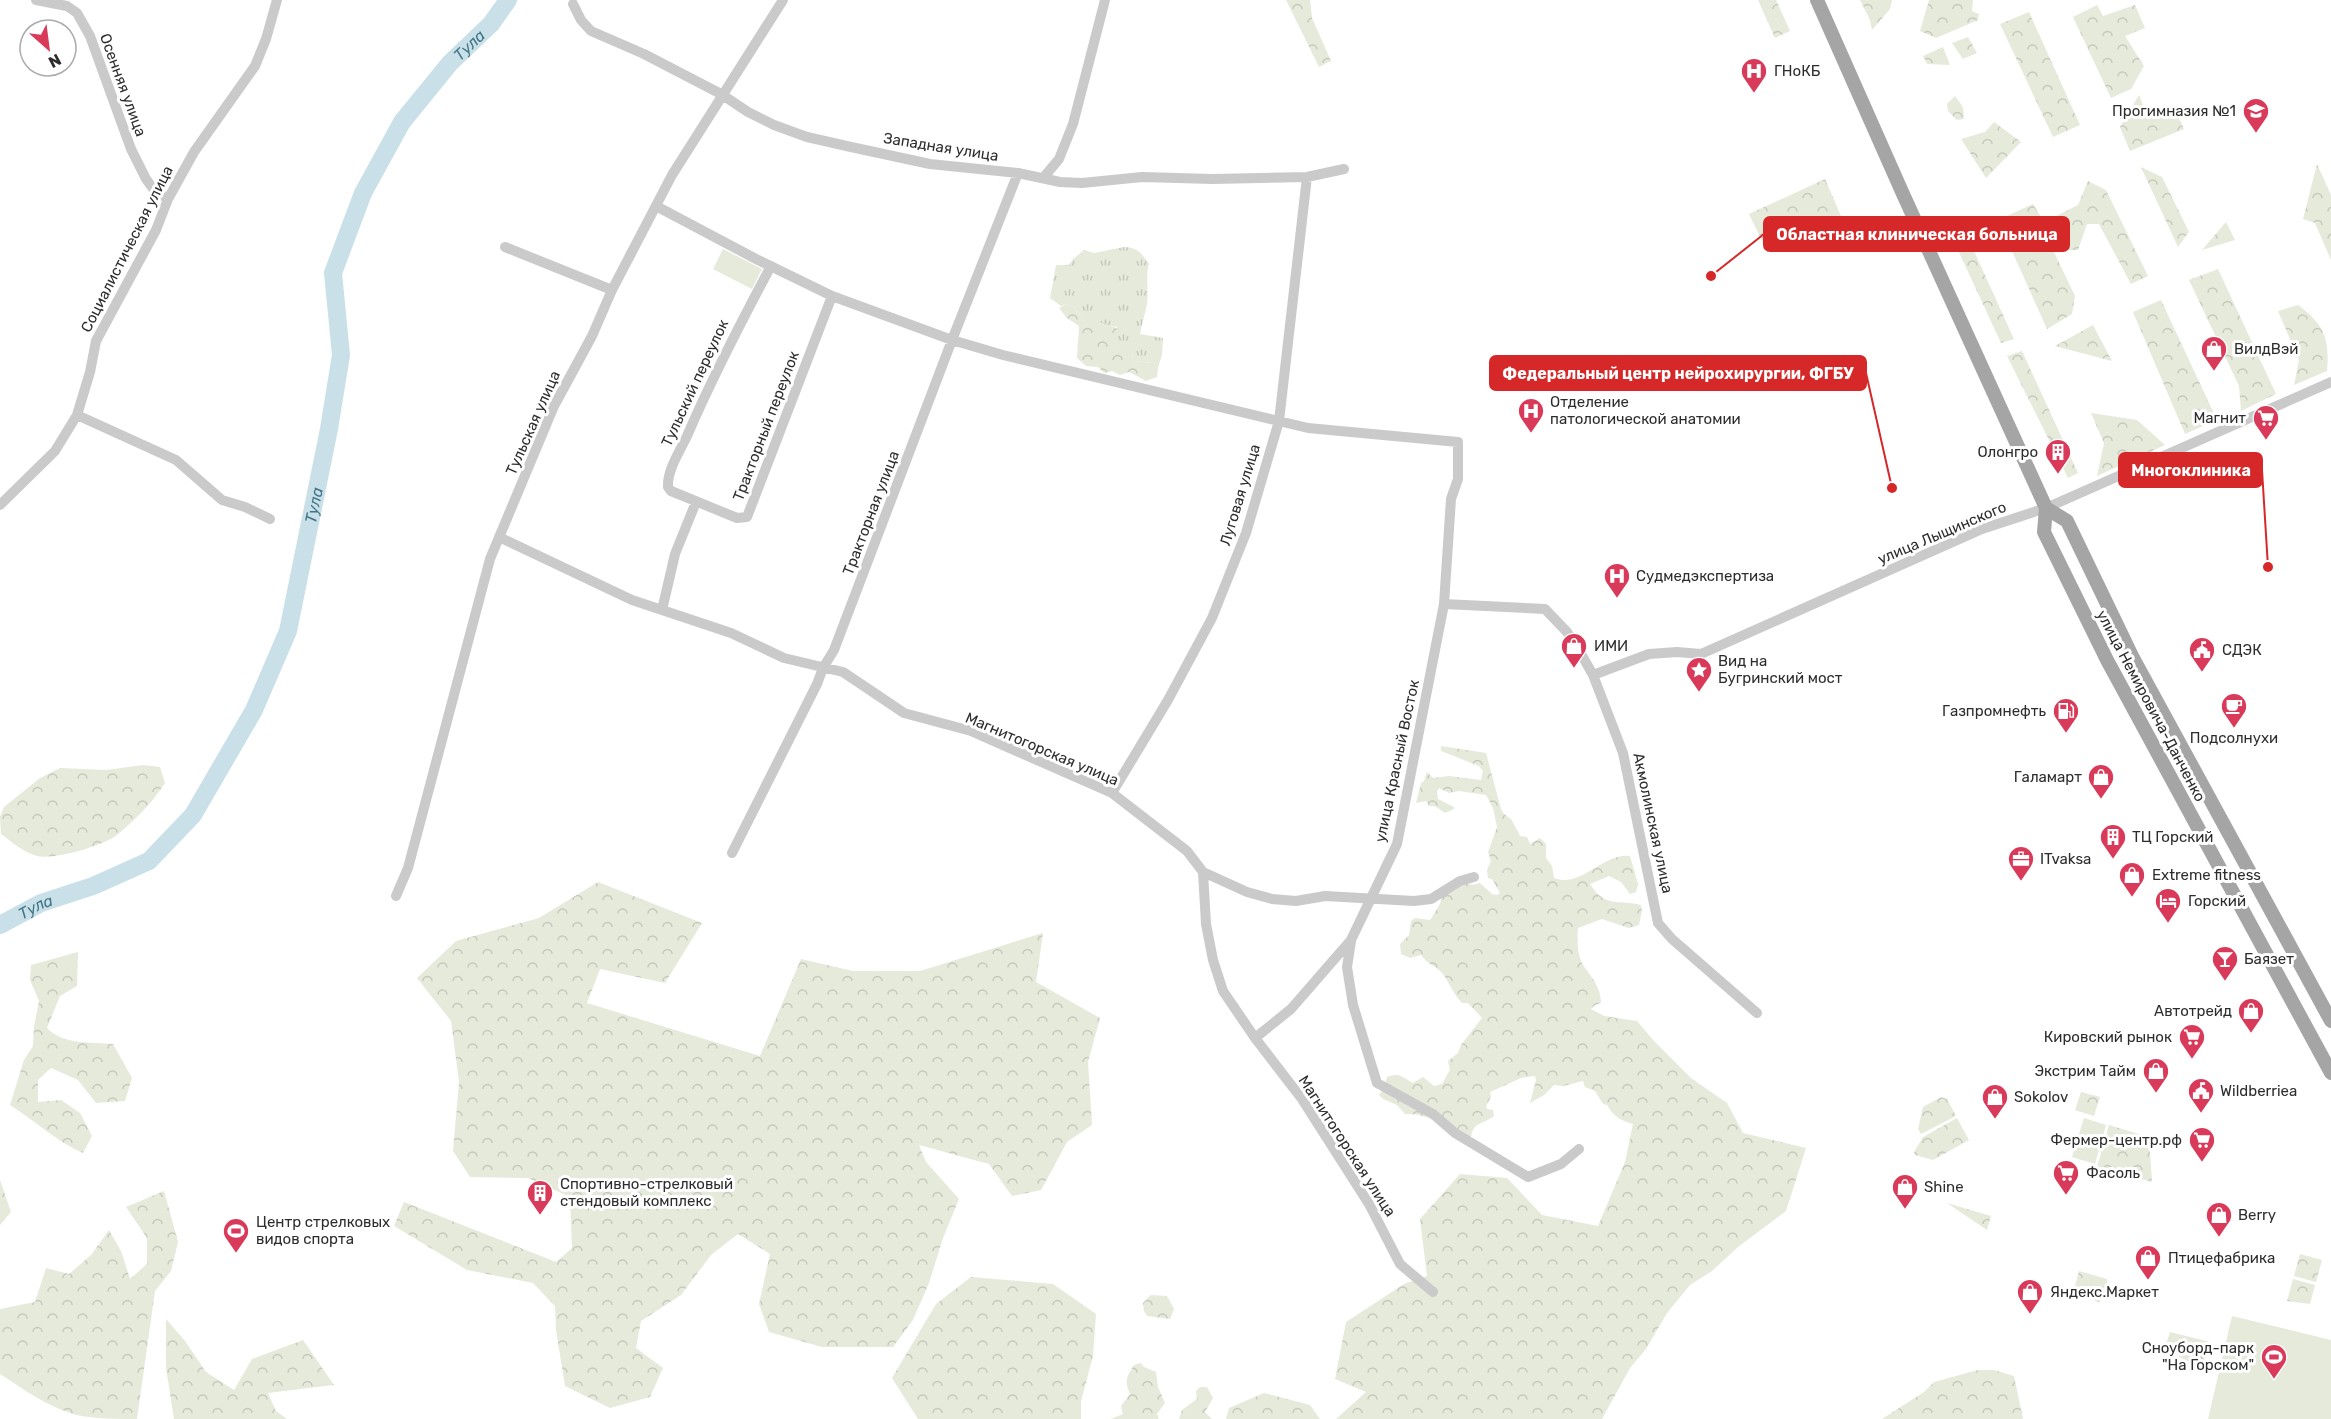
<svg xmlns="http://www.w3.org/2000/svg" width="2331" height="1419" viewBox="0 0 2331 1419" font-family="Rubik,sans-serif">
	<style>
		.grass { fill: url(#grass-tufts) }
		.forest { fill: url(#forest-crowns) }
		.pitch { fill: #e5eadb }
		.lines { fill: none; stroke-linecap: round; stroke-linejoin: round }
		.river { stroke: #c9e0e8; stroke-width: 18 }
		.minor { stroke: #cacaca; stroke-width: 10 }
		.major { stroke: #a5a5a5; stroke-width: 14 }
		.labels { text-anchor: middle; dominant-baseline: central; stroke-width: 6; stroke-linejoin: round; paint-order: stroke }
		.poi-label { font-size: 15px; fill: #2d2d2d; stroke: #fff; text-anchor: start }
		.street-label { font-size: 15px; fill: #2d2d2d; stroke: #fff }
		.water-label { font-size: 16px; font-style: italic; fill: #417689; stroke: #fff }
		.leader { fill: none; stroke: #d62828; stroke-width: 2 }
		.callout-dot { fill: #d62828; stroke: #fff; stroke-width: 2 }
		.callout { fill: #d62828; stroke: #d62828; stroke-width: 2 }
		.callout-label { font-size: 16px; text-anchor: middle; font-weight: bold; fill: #fff }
	</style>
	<defs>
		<pattern id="grass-tufts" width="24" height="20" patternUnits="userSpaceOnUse" patternTransform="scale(1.5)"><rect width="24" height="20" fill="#e5eadb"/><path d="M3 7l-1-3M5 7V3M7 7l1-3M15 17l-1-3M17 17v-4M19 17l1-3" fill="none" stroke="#c5c9bc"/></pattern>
		<pattern id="forest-crowns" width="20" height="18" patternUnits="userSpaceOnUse" patternTransform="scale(1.5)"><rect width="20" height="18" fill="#e5eadb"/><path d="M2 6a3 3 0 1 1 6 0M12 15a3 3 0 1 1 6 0" fill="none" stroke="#c5c9bc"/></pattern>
	</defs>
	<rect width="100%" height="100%" fill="#fff"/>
	<path class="grass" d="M1124 247C1138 247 1142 254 1149 264 1145 278 1149 290 1147 304 1145 314 1142 323 1140 334L1163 338 1162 355 1158 367 1154 363 1134 361 1132 360 1133 352 1120 351 1114 342 1117 327 1084 321 1074 307 1066 304 1061 306 1050 298 1056 265H1069L1073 259 1084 250 1094 253Z"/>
	<path class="forest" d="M1286 0H1310L1312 18 1331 61 1319 67Z
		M1758 0H1776L1790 31 1775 38Z
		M1860 0H1892L1890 9 1872 30 1870 20Z
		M1929 0H1973L1972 11 1979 14 1978 20 1936 38 1920 31Z
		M2097 5 2103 16 2135 5 2145 28 2125 36 2144 66 2131 89 2111 98 2073 17Z
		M2029 12 2080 125 2053 137 2000 24Z
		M1968 37 1977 53 1963 59 1952 43Z
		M1943 47 1950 65 1927 64 1923 56Z
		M2139 95 2147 115 2173 105 2184 129 2130 151 2120 127Z
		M1955 96 1963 107 1964 119 1957 120 1948 111 1947 104Z
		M1994 122 2021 142 1986 178 1961 139 1985 132Z
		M2317 164 2331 195V260L2315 223 2303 219Z
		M2141 167 2162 177 2189 232 2178 247Z
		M1825 179 1841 216 1767 251 1749 214Z
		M2088 181 2106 190 2148 276 2131 284 2099 224H2087L2078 250H2053L2075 296 2072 314 2047 329 1998 220 2033 204 2044 222 2078 205Z
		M1958 216 2014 339 2001 343 1945 222Z
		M2226 222 2235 240 2202 250Z
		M2218 269 2276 394 2241 411 2239 386 2189 280Z
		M2161 300 2217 420 2185 434 2133 312Z
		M1066 304 1074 307 1084 321 1095 319C1103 326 1114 324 1121 332L1115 342 1120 351 1131 350 1133 352 1132 360 1134 361 1154 363 1158 367 1157 377 1146 381 1129 372 1120 375 1112 371 1104 373 1098 367 1086 366 1077 358 1079 326 1067 318 1059 308Z
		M2298 305C2324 324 2330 339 2327 371L2294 385 2299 360 2278 311Z
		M2093 325 2112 361 2055 346Z
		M2022 351 2078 473 2068 478 2007 356Z
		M2091 413 2137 420 2165 445 2097 476 2104 443Z
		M1441 746 1486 753 1501 809 1504 814 1511 819 1520 836 1527 837 1530 844 1540 838 1546 844V858L1552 866 1554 878C1581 889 1602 853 1630 856L1638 884 1636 892 1630 894 1621 882 1609 876 1590 884C1605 909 1620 899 1641 905L1642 911 1639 925 1629 928 1602 919 1578 928C1577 940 1577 954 1583 965 1591 977 1601 987 1601 1003L1595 1005 1591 1009 1604 1016 1637 1021 1654 1041 1691 1078 1727 1103 1743 1133 1806 1148 1786 1211 1738 1247 1712 1271 1690 1285 1667 1313 1646 1349 1630 1368 1602 1419H1336L1366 1392 1335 1379 1346 1322 1404 1284 1427 1276 1420 1219 1460 1174 1507 1178 1542 1215 1598 1226 1625 1162 1633 1124C1621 1121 1613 1116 1607 1105L1603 1104 1595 1091 1585 1087 1583 1081 1563 1086 1554 1085 1544 1095 1530 1103 1536 1080 1535 1076 1521 1078 1490 1092 1491 1097 1486 1106 1487 1109 1493 1110 1494 1116C1481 1126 1474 1121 1471 1137 1449 1127 1428 1113 1405 1114L1397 1105 1383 1099 1379 1095 1383 1090 1387 1077C1399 1072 1402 1077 1413 1083L1423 1077 1434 1086 1442 1084 1450 1070 1448 1061 1458 1053 1461 1045 1482 1018 1468 1003H1462C1454 995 1450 984 1443 974 1436 966 1427 964 1421 955L1410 958 1401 954 1400 944 1409 935 1411 921 1415 918 1430 920 1440 904 1442 895 1466 883 1473 885 1480 883 1492 894 1497 895 1500 893 1492 879 1488 878 1487 870 1491 861 1488 852 1497 827 1493 808 1486 795 1459 791 1449 793 1439 788 1437 792 1438 799 1454 807V809L1445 813 1435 806H1429L1426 801 1416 803 1421 783 1424 781 1427 772 1433 778 1449 776 1481 780 1483 771 1479 766 1441 751Z
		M143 765 160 767 165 783C152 803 135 820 117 835 103 846 54 860 37 856 23 852 12 842 1 834L0 817 4 807 40 778 60 768 106 770Z
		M598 882 702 923 665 983 600 969 587 1003 760 1056 801 959 853 971H920L1043 933 1036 982 1100 1018 1088 1062 1092 1125 1067 1142 1041 1190 1012 1196 989 1164 919 1145 926 1162 959 1199 943 1238 929 1283 913 1320 893 1347H822L769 1332 759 1304 770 1254 738 1234 711 1255 681 1295 641 1321 636 1348 663 1368 650 1397 610 1408 565 1386 556 1330 555 1306 533 1283 467 1270 394 1226 404 1202 556 1262 572 1248 570 1197 528 1178 470 1177 453 1151 459 1082 451 1021 417 978 456 941 539 918Z
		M78 952 77 986 60 996 47 1028C63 1045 91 1042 113 1044L132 1078 125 1101 96 1103 78 1080 51 1068 38 1080V1102L61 1100 80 1113 92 1136 83 1153C56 1141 35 1121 10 1105L24 1060 33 1046 34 1027 39 1001 30 980 31 965Z
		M2081 1092 2100 1097 2094 1116 2075 1110Z
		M1941 1097 1947 1099 1956 1116 1921 1134 1918 1129 1923 1107Z
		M1957 1118 1969 1140 1933 1160 1915 1155 1914 1152 1923 1137Z
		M2109 1125 2149 1137 2152 1182 2097 1167Z
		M0 1180 11 1212 0 1225Z
		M164 1191 178 1242 171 1271 155 1291 137 1419C117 1419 96 1419 76 1415 48 1407 23 1389 0 1374V1309L35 1302 46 1268 69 1274 91 1255 109 1230 121 1251 130 1279 147 1264V1238L126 1207Z
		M1947 1203 1991 1216 1987 1230Z
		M2300 1254 2322 1260 2316 1282 2294 1276Z
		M2079 1271 2107 1279V1291L2099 1303 2088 1296 2090 1290 2081 1287 2080 1290 2074 1289Z
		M971 1277 1053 1284 1096 1314 1093 1356 1081 1401V1419H918L892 1378 936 1304Z
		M2293 1279 2315 1285 2310 1304 2287 1301Z
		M1151 1295 1167 1296 1174 1309 1170 1319 1147 1316 1144 1311 1143 1303Z
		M166 1319 185 1341 206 1372 234 1390 252 1359 303 1340 334 1385 268 1393 276 1411 287 1419H174L166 1368Z
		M2170 1332 2210 1342 2206 1357 2199 1368 2175 1354 2177 1348 2166 1345Z
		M1141 1363 1144 1367 1156 1372 1158 1387 1165 1403 1157 1414 1159 1419H1111L1123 1414 1121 1406 1130 1394C1124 1381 1127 1376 1134 1365Z
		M1978 1370H1994L2014 1376 2023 1419H1882L1924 1392 1934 1382Z
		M1200 1387H1207L1213 1398 1205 1412 1212 1419H1179L1182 1410 1197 1399 1196 1391Z
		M1264 1393 1310 1405 1320 1419H1226L1229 1408Z"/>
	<path class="pitch" d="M723 249 762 269 752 289 713 269Z
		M2084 1118 2106 1125 2095 1164 2072 1157Z
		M2232 1316 2331 1340V1419H2208Z"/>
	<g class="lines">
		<path class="river" id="s1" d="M0 925 41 903 93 886 149 861 193 815 254 710 288 631 329 429 341 355 333 273 363 193 402 122 450 63 491 24 508 0"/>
		<path class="minor" d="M36 0 67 6 77 13 90 36 131 149 146 179 155 191 168 199
			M573 4 581 20 591 31 644 54 721 94 748 112 774 125 807 137 851 147 930 164 1018 173 1060 182 1082 183 1142 177 1212 179 1307 177 1344 169
			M1044 177 1059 159 1073 124 1105 0
			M656 206 756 259 832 296 952 340 1003 355 1308 428 1458 442V479L1451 499 1444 604 1397 844 1351 940 1291 1009 1255 1038
			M505 247 612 290
			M771 266C741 322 712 378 687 436 680 451 667 470 668 487L671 491 737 518 747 517 832 296
			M77 415 176 460 222 500 245 507 270 519
			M0 505 55 451 77 415 90 372 96 341 156 230 168 199 194 152 255 66 266 39 277 0
			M499 537 632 600 731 633 784 658 843 672 904 713 971 731 1112 793 1187 851 1203 872 1206 924 1213 960 1223 991 1255 1038 1302 1099 1369 1204 1400 1264 1433 1292
			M1444 604 1545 609 1567 632 1580 652 1593 675 1623 753 1658 923 1672 939 1757 1013
			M662 610 675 554 696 502
			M1593 675 1649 654 1677 652 1701 654 1982 529 2046 508 2331 382
			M1112 793 1168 700 1212 618 1246 533 1279 421 1307 177
			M732 853 817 684 823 668 834 650 952 340 1018 173
			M1203 872 1247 892 1272 899 1296 901 1325 896 1414 901 1431 899 1460 881 1474 877
			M396 896 408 868 490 559 554 406 592 336 612 290 672 175 783 0
			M1351 941 1347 967 1353 1005 1377 1083 1433 1114 1455 1133 1528 1177 1561 1164 1579 1149"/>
		<path class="major" d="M1817 0 1903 194 2046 508 2044 532 2107 660 2331 1073
			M2046 508 2067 521 2132 656 2331 1021"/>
	</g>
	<defs>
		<g id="hospital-pin" transform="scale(1.35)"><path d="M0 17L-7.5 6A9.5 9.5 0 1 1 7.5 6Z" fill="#d93a5a" stroke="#fff"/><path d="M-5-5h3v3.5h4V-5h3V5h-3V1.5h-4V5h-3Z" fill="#fff"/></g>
		<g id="school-pin" transform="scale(1.35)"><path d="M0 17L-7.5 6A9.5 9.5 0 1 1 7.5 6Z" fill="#d93a5a" stroke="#fff"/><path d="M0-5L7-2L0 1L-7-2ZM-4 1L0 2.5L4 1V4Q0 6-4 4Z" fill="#fff"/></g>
		<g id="shop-pin" transform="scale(1.35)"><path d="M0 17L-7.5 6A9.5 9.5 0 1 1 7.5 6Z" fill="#d93a5a" stroke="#fff"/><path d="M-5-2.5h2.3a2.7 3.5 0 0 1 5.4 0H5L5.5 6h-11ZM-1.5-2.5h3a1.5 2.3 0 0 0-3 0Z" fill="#fff"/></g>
		<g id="supermarket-pin" transform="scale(1.35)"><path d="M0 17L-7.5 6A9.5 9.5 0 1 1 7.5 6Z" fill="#d93a5a" stroke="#fff"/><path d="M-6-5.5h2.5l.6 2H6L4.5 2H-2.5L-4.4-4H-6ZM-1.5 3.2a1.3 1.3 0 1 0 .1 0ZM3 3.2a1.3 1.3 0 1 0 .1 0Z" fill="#fff"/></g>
		<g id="building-pin" transform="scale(1.35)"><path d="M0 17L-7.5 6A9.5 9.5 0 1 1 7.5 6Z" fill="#d93a5a" stroke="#fff"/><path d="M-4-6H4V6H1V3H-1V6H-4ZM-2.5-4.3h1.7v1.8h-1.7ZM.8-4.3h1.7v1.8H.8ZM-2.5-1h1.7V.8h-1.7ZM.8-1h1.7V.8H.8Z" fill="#fff"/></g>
		<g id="civic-pin" transform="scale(1.35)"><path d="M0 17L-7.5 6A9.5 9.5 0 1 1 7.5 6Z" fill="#d93a5a" stroke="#fff"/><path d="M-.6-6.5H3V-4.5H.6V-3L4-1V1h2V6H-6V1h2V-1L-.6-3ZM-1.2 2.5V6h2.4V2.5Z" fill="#fff"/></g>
		<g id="sight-pin" transform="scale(1.35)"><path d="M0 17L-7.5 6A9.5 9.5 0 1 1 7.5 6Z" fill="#d93a5a" stroke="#fff"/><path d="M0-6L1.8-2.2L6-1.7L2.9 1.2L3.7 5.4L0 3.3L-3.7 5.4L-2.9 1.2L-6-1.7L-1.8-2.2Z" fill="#fff"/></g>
		<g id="cafe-pin" transform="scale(1.35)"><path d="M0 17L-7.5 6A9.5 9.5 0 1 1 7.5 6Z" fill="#d93a5a" stroke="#fff"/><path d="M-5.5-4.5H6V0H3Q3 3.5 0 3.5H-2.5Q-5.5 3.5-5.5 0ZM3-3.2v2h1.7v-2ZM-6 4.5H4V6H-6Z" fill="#fff"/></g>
		<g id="fuel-pin" transform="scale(1.35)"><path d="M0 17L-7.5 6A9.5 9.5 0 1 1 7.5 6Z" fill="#d93a5a" stroke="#fff"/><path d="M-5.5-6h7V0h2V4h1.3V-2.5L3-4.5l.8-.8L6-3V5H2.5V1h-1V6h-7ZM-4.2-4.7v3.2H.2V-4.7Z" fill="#fff"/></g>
		<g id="office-pin" transform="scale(1.35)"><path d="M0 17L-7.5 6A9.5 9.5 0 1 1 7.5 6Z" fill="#d93a5a" stroke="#fff"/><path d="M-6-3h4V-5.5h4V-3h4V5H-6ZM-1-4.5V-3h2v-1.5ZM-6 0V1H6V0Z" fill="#fff"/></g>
		<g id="hotel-pin" transform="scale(1.35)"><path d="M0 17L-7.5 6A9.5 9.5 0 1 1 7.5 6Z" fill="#d93a5a" stroke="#fff"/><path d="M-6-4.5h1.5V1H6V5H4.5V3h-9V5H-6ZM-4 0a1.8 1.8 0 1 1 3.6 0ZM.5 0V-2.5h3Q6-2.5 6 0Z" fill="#fff"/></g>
		<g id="bar-pin" transform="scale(1.35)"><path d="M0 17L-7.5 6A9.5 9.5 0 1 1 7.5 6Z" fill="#d93a5a" stroke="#fff"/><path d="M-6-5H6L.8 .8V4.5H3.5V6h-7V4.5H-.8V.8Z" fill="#fff"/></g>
		<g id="stadium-pin" transform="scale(1.35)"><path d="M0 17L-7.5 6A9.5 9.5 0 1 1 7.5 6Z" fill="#d93a5a" stroke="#fff"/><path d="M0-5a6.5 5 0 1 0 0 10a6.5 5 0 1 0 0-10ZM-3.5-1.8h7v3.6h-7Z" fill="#fff"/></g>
	</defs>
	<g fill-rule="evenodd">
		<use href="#hospital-pin" x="1754" y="71"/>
		<use href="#school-pin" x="2256" y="111"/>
		<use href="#shop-pin" x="2214" y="349"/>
		<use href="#hospital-pin" x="1531" y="411"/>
		<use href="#supermarket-pin" x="2266" y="418"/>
		<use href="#building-pin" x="2058" y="452"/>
		<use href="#hospital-pin" x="1617" y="576"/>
		<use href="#shop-pin" x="1574" y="646"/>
		<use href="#civic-pin" x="2202" y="650"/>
		<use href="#sight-pin" x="1699" y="670"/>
		<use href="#cafe-pin" x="2234" y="706"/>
		<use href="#fuel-pin" x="2066" y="711"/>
		<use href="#shop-pin" x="2101" y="777"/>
		<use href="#building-pin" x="2113" y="837"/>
		<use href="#office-pin" x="2021" y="859"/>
		<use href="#shop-pin" x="2132" y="875"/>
		<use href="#hotel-pin" x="2168" y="901"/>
		<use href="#bar-pin" x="2225" y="959"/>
		<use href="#shop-pin" x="2251" y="1011"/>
		<use href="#supermarket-pin" x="2192" y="1037"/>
		<use href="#shop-pin" x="2156" y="1071"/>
		<use href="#civic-pin" x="2201" y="1091"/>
		<use href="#shop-pin" x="1995" y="1097"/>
		<use href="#supermarket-pin" x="2202" y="1140"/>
		<use href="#supermarket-pin" x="2066" y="1173"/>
		<use href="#shop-pin" x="1905" y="1187"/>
		<use href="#building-pin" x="540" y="1193"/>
		<use href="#shop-pin" x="2219" y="1215"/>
		<use href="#stadium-pin" x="236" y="1231"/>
		<use href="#shop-pin" x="2148" y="1258"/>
		<use href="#shop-pin" x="2030" y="1292"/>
		<use href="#stadium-pin" x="2274" y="1357"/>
	</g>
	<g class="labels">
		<g class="poi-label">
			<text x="1774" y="71">ГНоКБ</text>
			<text x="2236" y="111" text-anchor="end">Прогимназия №1</text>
			<text x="2234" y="349">ВилдВэй</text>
			<text x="1550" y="402">Отделение<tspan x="1550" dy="17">патологической анатомии</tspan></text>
			<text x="2246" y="418" text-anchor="end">Магнит</text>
			<text x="2038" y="452" text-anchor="end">Олонгро</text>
			<text x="1636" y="576">Судмедэкспертиза</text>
			<text x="1594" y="646">ИМИ</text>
			<text x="2222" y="650">СДЭК</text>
			<text x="1718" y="661">Вид на<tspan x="1718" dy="17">Бугринский мост</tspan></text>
			<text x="2046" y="711" text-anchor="end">Газпромнефть</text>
			<text x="2234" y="738" text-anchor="middle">Подсолнухи</text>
			<text x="2082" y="777" text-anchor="end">Галамарт</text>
			<text x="2132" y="837">ТЦ Горский</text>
			<text x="2040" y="859">ITvaksa</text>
			<text x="2152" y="875">Extreme fitness</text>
			<text x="2188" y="901">Горский</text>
			<text x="2244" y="959">Баязет</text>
			<text x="2232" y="1011" text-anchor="end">Автотрейд</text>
			<text x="2172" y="1037" text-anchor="end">Кировский рынок</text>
			<text x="2136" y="1071" text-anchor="end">Экстрим Тайм</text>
			<text x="2220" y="1091">Wildberriea</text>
			<text x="2014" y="1097">Sokolov</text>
			<text x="2182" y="1140" text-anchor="end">Фермер-центр.рф</text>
			<text x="2086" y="1173">Фасоль</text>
			<text x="560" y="1184">Спортивно-стрелковый<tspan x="560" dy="17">стендовый комплекс</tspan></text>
			<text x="1924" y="1187">Shine</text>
			<text x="2238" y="1215">Berry</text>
			<text x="256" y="1222">Центр стрелковых<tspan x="256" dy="17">видов спорта</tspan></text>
			<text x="2168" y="1258">Птицефабрика</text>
			<text x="2050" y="1292">Яндекс.Маркет</text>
			<text x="2254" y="1348" text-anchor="end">Сноуборд-парк<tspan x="2254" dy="17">"На Горском"</tspan></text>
		</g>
		<g class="street-label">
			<text transform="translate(123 85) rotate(70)">Осенняя улица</text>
			<text transform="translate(941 147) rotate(9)">Западная улица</text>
			<text transform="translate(127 249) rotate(-63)">Социалистическая улица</text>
			<text transform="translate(695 383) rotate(-65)">Тульский переулок</text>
			<text transform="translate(533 423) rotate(-66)">Тульская улица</text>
			<text transform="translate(766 426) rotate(-69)">Тракторный переулок</text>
			<text transform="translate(1240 495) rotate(-73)">Луговая улица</text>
			<text transform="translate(871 513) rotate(-69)">Тракторная улица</text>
			<text transform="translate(1942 533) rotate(-23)">улица Лыщинского</text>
			<text transform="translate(2151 706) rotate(62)">улица Немировича-Данченко</text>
			<text transform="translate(1042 749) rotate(23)">Магнитогорская улица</text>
			<text transform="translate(1397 761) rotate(-78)">улица Красный Восток</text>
			<text transform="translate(1653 823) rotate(78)">Акмолинская улица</text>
			<text transform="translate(1347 1146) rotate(57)">Магнитогорская улица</text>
		</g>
		<g class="water-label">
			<text stroke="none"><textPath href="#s1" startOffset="1066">Тула</textPath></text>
			<text stroke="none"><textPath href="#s1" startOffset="562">Тула</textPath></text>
			<text stroke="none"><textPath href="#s1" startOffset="40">Тула</textPath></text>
		</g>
	</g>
	<path class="leader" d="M1711 276L1764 234M1892 488L1866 373M2268 567L2262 470"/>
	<g class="callout-dot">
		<circle cx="1711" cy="276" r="6"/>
		<circle cx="1892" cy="488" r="6"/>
		<circle cx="2268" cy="567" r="6"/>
	</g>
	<g class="callout">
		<rect x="1764" y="217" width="305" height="34" rx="6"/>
		<rect x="1490" y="356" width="376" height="34" rx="6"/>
		<rect x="2119" y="453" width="143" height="34" rx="6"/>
	</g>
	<g class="callout-label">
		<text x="1917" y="240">Областная клиническая больница</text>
		<text x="1678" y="379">Федеральный центр нейрохирургии, ФГБУ</text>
		<text x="2191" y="476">Многоклиника</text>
	</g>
	<g transform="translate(48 48) rotate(152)"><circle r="28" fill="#ffffff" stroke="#ababab" stroke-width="1.5"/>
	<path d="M0-4.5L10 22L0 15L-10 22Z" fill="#d93a5a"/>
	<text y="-9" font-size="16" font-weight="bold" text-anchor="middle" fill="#2d2d2d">N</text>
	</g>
</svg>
